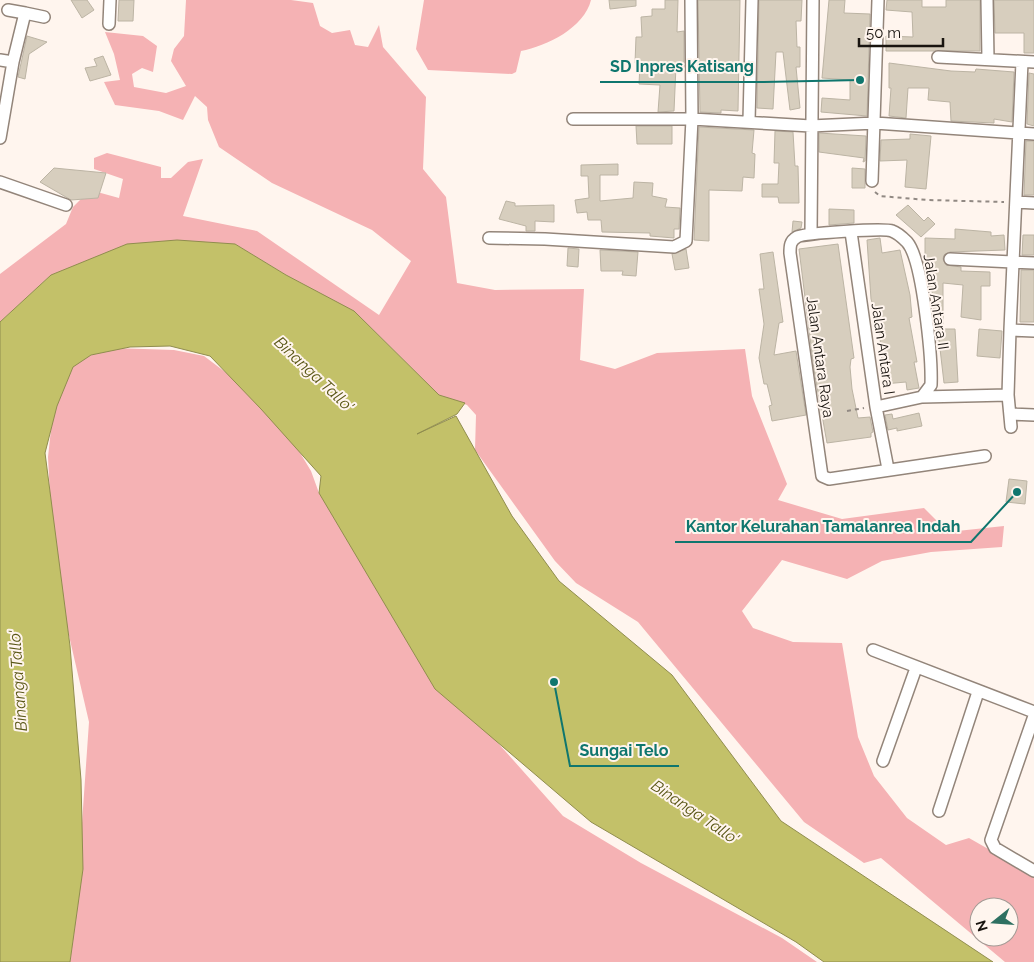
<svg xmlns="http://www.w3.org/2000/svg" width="1034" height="962" viewBox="0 0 1034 962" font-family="Raleway,sans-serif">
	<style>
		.green { fill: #f5b2b4; fill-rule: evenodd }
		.water { fill: #c3c169; stroke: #908d4e }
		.building { fill: #d7cebe; stroke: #bcb4a4 }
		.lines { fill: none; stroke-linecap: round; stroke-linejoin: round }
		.minor-casing { stroke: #93857a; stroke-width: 14 }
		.path { stroke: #918983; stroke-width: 2; stroke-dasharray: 4 4; stroke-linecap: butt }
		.minor { stroke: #fff; stroke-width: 11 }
		.labels { text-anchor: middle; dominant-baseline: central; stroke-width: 4; stroke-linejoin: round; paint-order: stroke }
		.street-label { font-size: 15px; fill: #19140f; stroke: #fff5ee }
		.water-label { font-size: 16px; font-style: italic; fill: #5a5716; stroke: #fff5ee }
		.leader { fill: none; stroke: #0f766e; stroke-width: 2 }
		.callout-dot { fill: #0f766e; stroke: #fff5ee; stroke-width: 2 }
		.callout-label { font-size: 16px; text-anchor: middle; font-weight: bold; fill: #0f766e; stroke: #fff5ee; stroke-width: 4; stroke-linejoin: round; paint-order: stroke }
	</style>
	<rect width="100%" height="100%" fill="#fff5ee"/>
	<path class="green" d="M186 0H291L313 3 320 26 332 33 350 30 355 45 368 47 379 25 383 47 426 97 423 169 446 197 457 283 495 290 584 289 580 360 615 369 657 353 745 349 752 396 787 484 778 500 842 519 924 508 948 532 1004 526 1002 547 931 552 882 561 847 579 782 560 742 611 753 628 793 642 842 643 858 737 874 776 907 818 946 845 969 838 1034 875V962H1005L881 858 864 863 804 822 638 622 576 583 555 561 475 450 476 415 467 405 439 395 356 313 286 275 235 244 86 263 51 275 0 322V274L66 224 73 207 90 190 119 198 123 179 94 169V158L107 153 161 167V178H171L188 162 203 159 183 216 257 231 379 315 411 261 372 230 272 183 219 147 208 120 207 107 195 96 183 120 159 111 115 105 104 82 120 80 114 54 105 32 143 36 157 46 153 72 142 68 132 74 134 87 166 93 186 86 171 61 174 49 184 36ZM979 907H1009V937H979Z
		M424 0H591C584 28 547 46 521 51L516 72 512 74 428 70 416 49Z
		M113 348 174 350 204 356 253 393 299 451 311 471 319 493 498 743 563 816 641 863 782 938 817 962H70L82 870V823L89 722 54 571 48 457 52 420 63 383 76 360Z"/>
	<path class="water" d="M177 240 235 244 286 275 354 311 439 395 465 403 457 414 417 434 456 416 512 516 559 581 672 675 781 821 993 962H824L796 942 591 822 435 689 319 493 321 476 261 409 210 356 170 346 130 347 91 355 73 367 57 406 45 453 70 646 81 780 83 869 70 962H0V322L51 275 127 244Z"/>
	<path class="building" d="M71 0H87L94 10 82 18Z
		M119 0H134L133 21H118Z
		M609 0H636V6L610 9Z
		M665 0H678L677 32 684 31V66H676L674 111 658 112 660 85 639 84 640 64 635 63 636 37H642L641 17 652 16V9H665Z
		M698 0H740L738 111 721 110V113L700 112Z
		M759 0H802L801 21H796L797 47H800V67H796L800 108 790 110 783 52H776L773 109 757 108Z
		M829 0H845L844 13 870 14 867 116 821 112 822 98 850 100V80L822 78Z
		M887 0H922V7H946V0H980V51H886V36L913 37 912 12 886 10Z
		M994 0H1034V53H1024V33H995Z
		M27 36 47 42 29 54 25 79 18 77Z
		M103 56 111 75 90 81 85 68 97 66 94 59Z
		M889 63 951 71 975 72 976 69 1014 72 1012 122 994 119V123L951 121 950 102 928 100 929 88H908L906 118 889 116 891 88H889Z
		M1029 73 1034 74V126L1027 124Z
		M636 126H672V144H637Z
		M699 127 754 130 752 153 755 154 754 178 743 177 742 191 709 190V241L694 240Z
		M775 131 793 132 795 166H798L799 203H779L778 197H762V184H778L779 163H774Z
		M819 133 866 136 865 161 863 162 864 158 819 152Z
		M910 134 931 136 926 189 905 187 907 160 880 161 881 140 910 139Z
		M1026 141H1034V195H1024Z
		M618 164V175H600V201L633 198 634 182 653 183 652 196 667 199 665 207 680 208 679 229H674V238L650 236V233L602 232 601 220H588L587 212 577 213 575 200 589 198 588 176H581V165Z
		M54 168 106 173 98 198 71 200 40 182Z
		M852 168 865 169V188H852Z
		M506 201 515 203V206L554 205V222L535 221V231H526V226L499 219Z
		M908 205 924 221 928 217 935 224 921 237 896 215Z
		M829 209 854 210V223L829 225Z
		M793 221 802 222 801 228 792 232Z
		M955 229 991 232V236L1004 235 1005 250 950 252 944 255 943 259 946 265 961 267V271L990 272V286H981V320L961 317 963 285 943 283V325H935L932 291H930L922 258 925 257V238L955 239Z
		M1023 235H1034V255H1022Z
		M880 238 882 253 900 250 910 295 912 317 909 318 917 362H914L919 388 907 390 906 382 884 384 879 327 871 299 867 240Z
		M838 244 854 358 851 359 850 367 852 389 858 418 870 417 873 432 871 433V437L827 443 814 370 799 249Z
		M568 248 579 249 578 267 567 266Z
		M686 249 689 268 675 270 672 254Z
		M600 250 638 252 636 276 622 275 623 271H601Z
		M773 252 783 322 779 323 774 355 796 351 806 415 772 421 769 406 772 405 767 384H764L759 358 764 324 759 289H764L760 254Z
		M1021 270H1034V322H1020Z
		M935 329H955L958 382 944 383 939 340H936Z
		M979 329 1002 331 1000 358 977 356Z
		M919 413 922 426 897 431V428L888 430 885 415 892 414 893 419Z
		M1009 479 1027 481 1025 504 1006 502Z"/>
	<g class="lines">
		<g class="minor-casing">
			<path id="minor" d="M987 0 988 59
				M8 10 25 13 13 62
				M25 13 44 17
				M109 24 110 0
				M938 57 1034 62
				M0 60 13 62 0 138
				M573 119H692L691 0
				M749 121 752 0
				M872 181 878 0
				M0 182 66 205
				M1016 202 1034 203
				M851 232 876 407 888 469
				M811 233 813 0
				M489 238 545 239 674 247 686 241 692 119 811 126 875 123 1034 134
				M950 259 1034 263
				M1010 330 1034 331
				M922 397 931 385C932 359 923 260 907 242 903 238 898 233 892 231 885 228 803 233 797 237 790 241 790 246 790 253L822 476 829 479 985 456
				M876 407 922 397 1008 395
				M1010 414 1034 415
				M1011 427 1008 395 1010 330 1022 62
				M873 650 1034 712
				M1034 716 991 840 995 848 1034 871
				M883 761 916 668
				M939 811 978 692"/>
		</g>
		<path class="path" d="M875 192 880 196 927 200 1004 202
			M847 411 864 408"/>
		<use href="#minor" class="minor"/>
	</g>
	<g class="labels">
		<g class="street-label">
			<text transform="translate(936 302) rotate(81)">Jalan Antara II</text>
			<text transform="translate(883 349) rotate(82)">Jalan Antara I</text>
			<text transform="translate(820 357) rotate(82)">Jalan Antara Raya</text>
		</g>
		<g class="water-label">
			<text transform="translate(314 374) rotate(43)">Binanga Tallo'</text>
			<text transform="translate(18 681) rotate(-94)">Binanga Tallo'</text>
			<text transform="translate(695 812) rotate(34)">Binanga Tallo'</text>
		</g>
	</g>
	<path class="leader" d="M860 80L764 82H600M1017 492L971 542H675M554 682L570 766H679"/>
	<g class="callout-dot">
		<circle cx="860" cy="80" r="5"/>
		<circle cx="1017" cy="492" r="5"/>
		<circle cx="554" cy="682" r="5"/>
	</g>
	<g class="callout-label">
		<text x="682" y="72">SD Inpres Katisang</text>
		<text x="823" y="532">Kantor Kelurahan Tamalanrea Indah</text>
		<text x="624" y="756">Sungai Telo</text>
	</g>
	<g transform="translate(994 922) rotate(253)"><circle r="24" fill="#fff5ee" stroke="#a39b95"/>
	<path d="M0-4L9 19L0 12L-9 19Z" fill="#2e7061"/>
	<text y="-8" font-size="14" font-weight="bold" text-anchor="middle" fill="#19140f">N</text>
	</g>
	<path d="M859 38v8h84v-8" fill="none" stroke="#19140f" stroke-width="2.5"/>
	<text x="866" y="38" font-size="15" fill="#19140f" stroke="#fff5ee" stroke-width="4" paint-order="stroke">50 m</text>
</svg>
